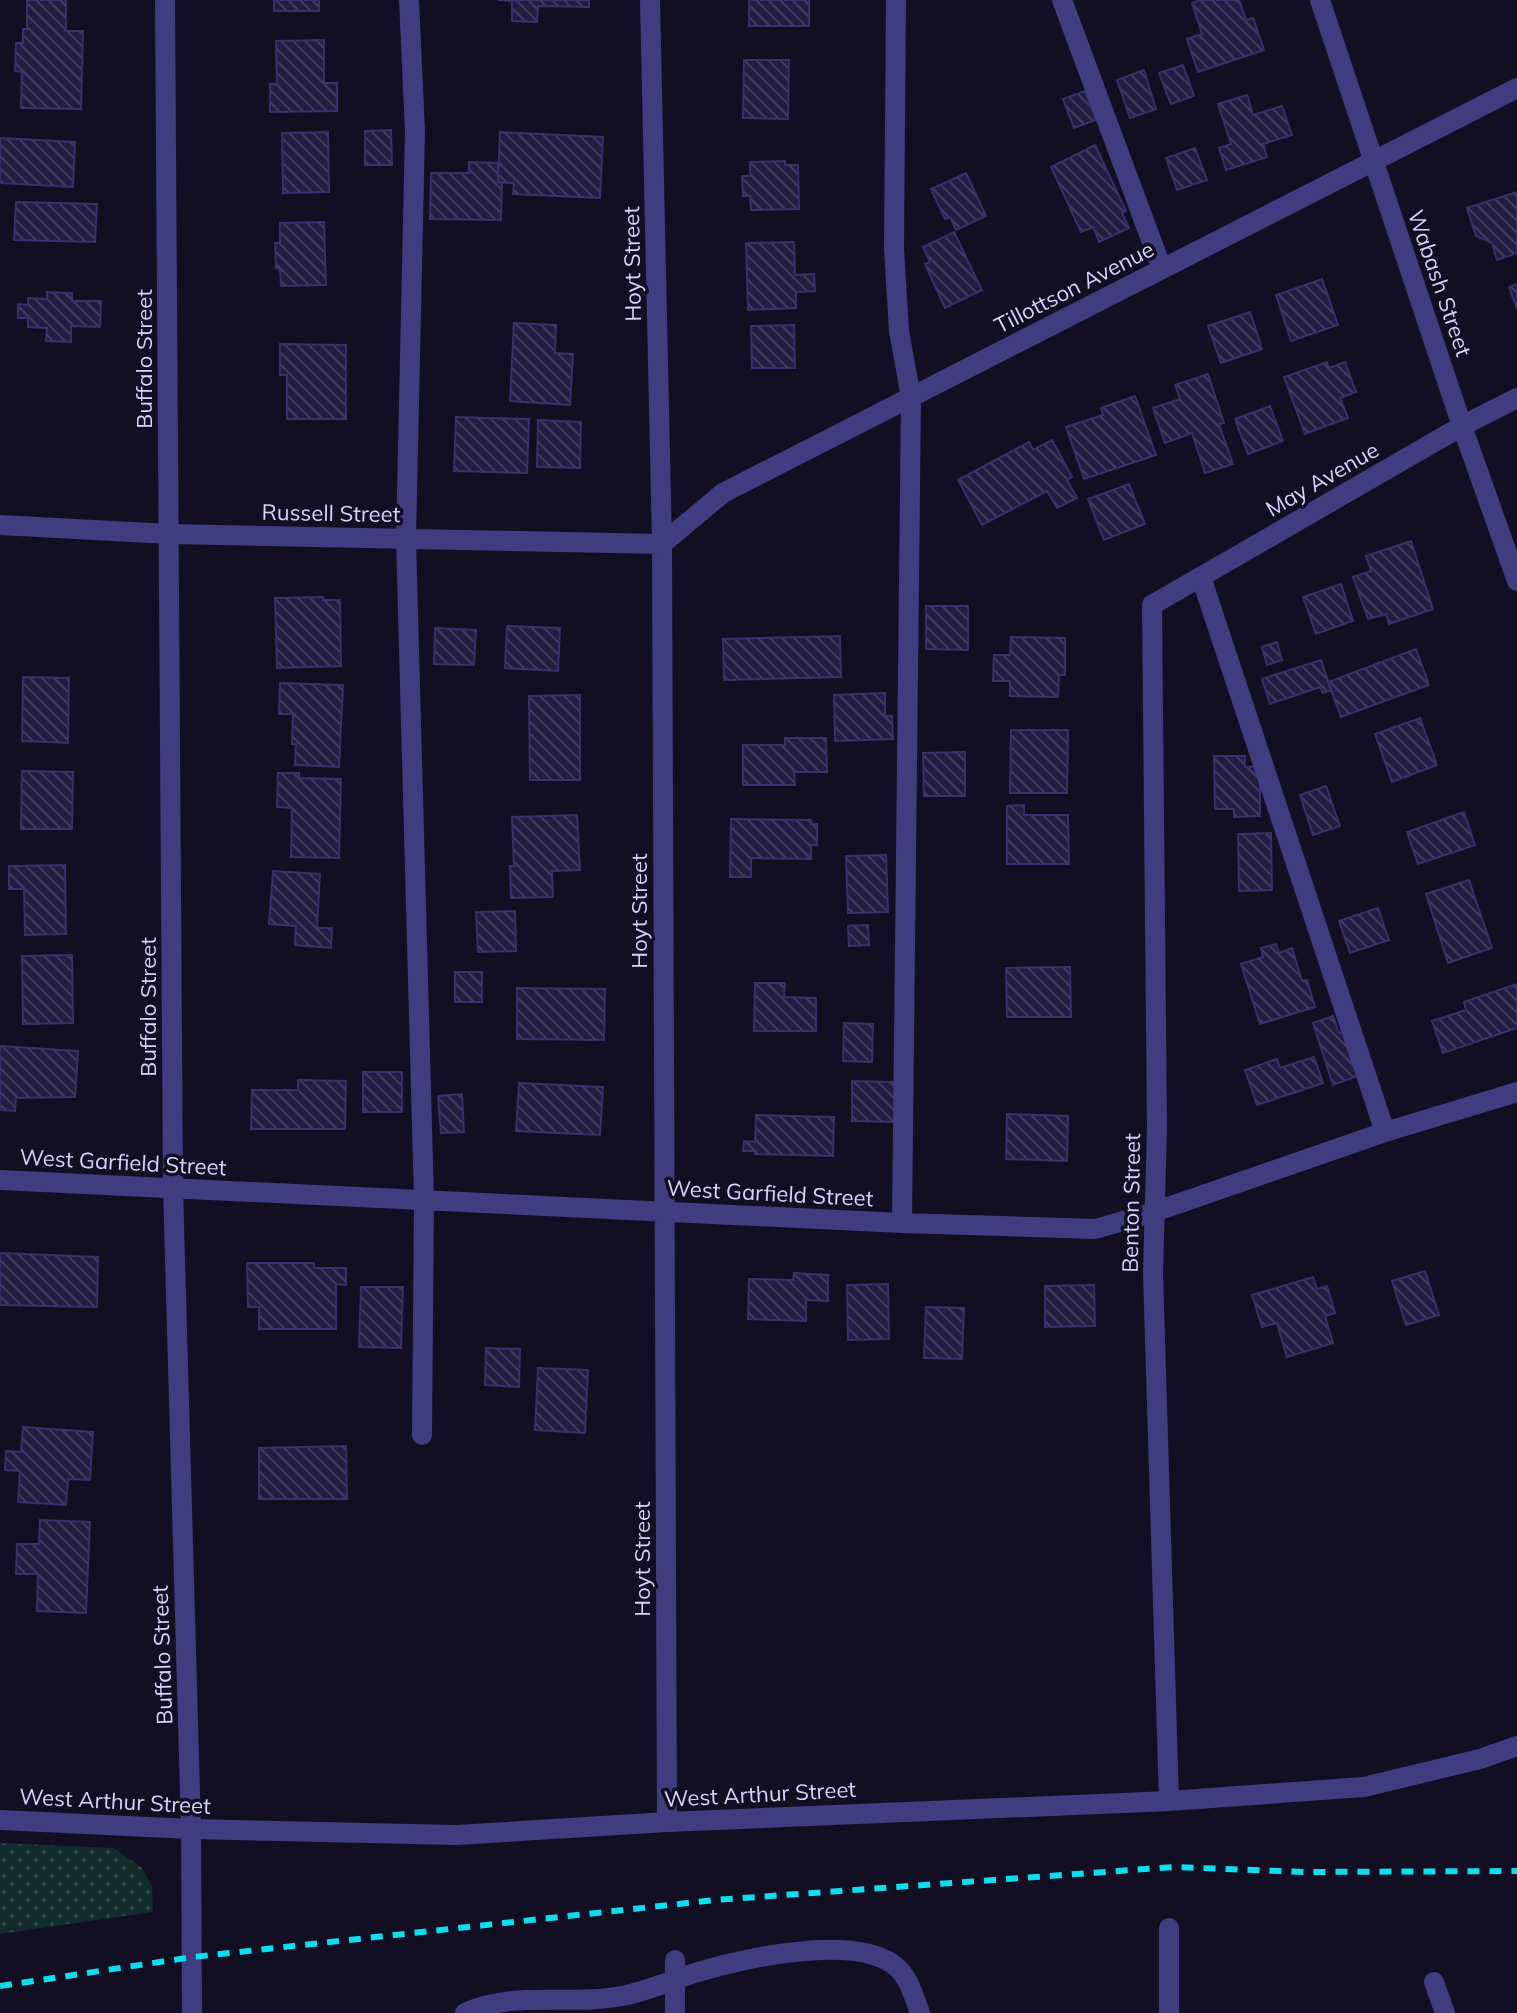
<svg xmlns="http://www.w3.org/2000/svg" width="1517" height="2013" viewBox="0 0 1517 2013" font-family="Mulish,sans-serif">
	<style>
		.grass { fill: url(#grass-dots) }
		.building { fill: url(#building-back-hatch); stroke: #3a2f6d; stroke-width: 2 }
		.lines { fill: none; stroke-linecap: round; stroke-linejoin: round }
		.minor { stroke: #3e3d7f; stroke-width: 20 }
		.rail { stroke: #0cddef; stroke-width: 6; stroke-dasharray: 12 10; stroke-linecap: butt }
		.labels { text-anchor: middle; dominant-baseline: central; stroke-width: 7; stroke-linejoin: round; paint-order: stroke }
		.street-label { font-size: 22px; fill: #d7d3fd; stroke: #120f22 }
	</style>
	<defs>
		<pattern id="grass-dots" width="8" height="8" patternUnits="userSpaceOnUse" patternTransform="scale(2)"><rect width="8" height="8" fill="#122c2b"/><path d="M2 2h.1M6 6h.1" fill="none" stroke="#344a4b" stroke-width="1.8" stroke-linecap="round"/></pattern>
		<pattern id="building-back-hatch" width="6" height="6" patternUnits="userSpaceOnUse" patternTransform="scale(2)"><rect width="6" height="6" fill="#231c42"/><path d="M-1 5l2 2M0 0l6 6M5-1l2 2" fill="none" stroke="#423c5e"/></pattern>
	</defs>
	<rect width="100%" height="100%" fill="#120f22"/>
	<path class="grass" d="M0 1843 114 1848 142 1868 152 1887 153 1912 0 1934Z"/>
	<path class="building" d="M27 0H66V31H83L81 109 21 108 22 72 15 71 16 43H23V29H27Z
		M274 0H319V11H274Z
		M498 0H589V7L538 6 537 22 512 21V1Z
		M749 0H809V26H749Z
		M1199 0H1239L1246 20 1253 18 1264 50 1198 72 1187 39 1202 34 1192 3Z
		M324 40V83H337V111L270 112V84H277L276 41Z
		M744 60H789L788 119 743 118Z
		M1183 65 1194 96 1171 104 1159 73Z
		M1144 70 1156 109 1130 118 1117 80Z
		M1085 91 1096 120 1074 128 1063 99Z
		M1247 95 1253 115 1282 106 1292 135 1263 144 1267 157 1226 170 1219 148 1231 144 1218 104Z
		M391 130 392 165H365V131Z
		M328 132 329 192 283 193 282 133Z
		M500 132 603 137 600 198 513 194 514 183 498 182Z
		M0 138 75 142 73 187 0 183Z
		M1095 145 1126 211 1122 213 1129 228 1099 242 1093 227 1081 232 1051 167Z
		M1195 148 1207 180 1177 190 1166 158Z
		M785 161V165H798L799 209 751 210 750 196H743L742 176H750V162Z
		M469 162 498 163V182H502L501 220 430 219 431 173H469Z
		M966 173 986 216 956 230 950 217 945 219 931 189Z
		M1517 192V253L1497 260 1492 243 1476 236 1467 208Z
		M16 202 97 204 95 242 14 240Z
		M324 222 326 285 281 286 280 269 276 268 275 243H280V223Z
		M954 232 982 290 945 308 925 264 930 262 923 247Z
		M794 242 795 275 814 274 815 291 796 292V308L748 310 746 243Z
		M1322 279 1338 325 1291 341 1276 295Z
		M1517 284V309L1509 287Z
		M47 292 72 293V301H101L100 327 71 326V342L46 341 47 328 28 327V318H18V304L28 305V298L47 299Z
		M1250 312 1262 349 1221 363 1208 326Z
		M514 323 556 325 555 353 573 354 570 405 510 401Z
		M794 325 795 368H752L751 326Z
		M280 344 346 345V419H287V375H280Z
		M1327 362 1329 368 1345 362 1356 392 1340 398 1348 418 1305 434 1284 377Z
		M1208 374 1224 423 1219 424 1233 464 1205 473 1192 433 1165 443 1153 408 1180 399 1175 385Z
		M1135 396 1156 455 1084 479 1066 427 1103 415 1101 408Z
		M1270 406 1283 441 1248 454 1235 419Z
		M456 417 529 419 527 473 454 471Z
		M538 420 581 422 580 468 537 467Z
		M1052 440 1072 477 1067 480 1077 498 1057 508 1047 491 982 525 958 480 1029 442 1033 450Z
		M1129 484 1145 524 1104 540 1088 499Z
		M1411 541 1433 609 1389 624 1386 614 1368 619 1353 577 1371 571 1366 556Z
		M1341 584 1353 621 1316 634 1303 597Z
		M323 597V600H340L341 666 277 668 275 598Z
		M926 606H968V650L926 649Z
		M507 626 560 628 558 671 505 668Z
		M435 628 476 630 474 665 434 664Z
		M840 636 841 677 724 680 723 639Z
		M1011 637 1065 638V675H1059L1058 697 1010 696V681H993L994 655H1010Z
		M1277 642 1282 660 1267 665 1262 647Z
		M1416 649 1429 685 1341 717 1328 682Z
		M1321 660 1331 690 1323 693 1320 687 1270 704 1262 679Z
		M23 677 69 678 68 743 22 741Z
		M280 683 343 685 339 767 295 765 296 744H292L293 714H279Z
		M885 693V716H892L893 739 835 741 834 695Z
		M580 695V780H530L529 696Z
		M1420 718 1437 765 1392 782 1375 734Z
		M1011 730H1068L1067 793H1010Z
		M785 738H826L827 772H794L795 785H743V745H785Z
		M965 752V796H924L923 753Z
		M1214 756H1245V767L1260 766V816L1234 817V809H1215Z
		M22 771 73 772 72 829H21Z
		M278 773H299V778L341 779 339 858 291 857 292 808 277 807Z
		M1326 786 1340 826 1313 835 1300 795Z
		M1024 805V815H1068L1069 864H1007V806Z
		M1464 812 1475 845 1418 864 1407 832Z
		M577 815 580 870 552 871 553 897 511 898 510 866H514L512 817Z
		M731 819 811 820V824H817V845H811V859L751 858V877H730Z
		M1271 833 1272 890 1239 891 1238 834Z
		M886 855 888 912 848 913 846 856Z
		M65 865 66 934 25 935 24 889H9V866Z
		M273 871 320 874 317 928H332L331 948 295 945 296 926 269 924Z
		M1469 880 1492 948 1448 963 1426 894Z
		M1378 908 1389 940 1350 953 1339 921Z
		M515 911 516 951 478 952 476 912Z
		M868 925 869 945 849 946 848 926Z
		M1276 944 1279 953 1292 948 1302 981 1307 980 1315 1007 1260 1024 1241 964 1263 957 1261 948Z
		M72 955 73 1023 23 1024 22 956Z
		M1070 967 1071 1017H1007L1006 968Z
		M455 972H482V1002H455Z
		M755 983H785L784 997 816 998V1031H754Z
		M1517 984V1028L1443 1053 1432 1021 1466 1010 1464 1002Z
		M517 988 605 989 604 1040 517 1039Z
		M1333 1016 1339 1033 1344 1031 1360 1075 1333 1085 1313 1023Z
		M844 1023 873 1024 872 1062 843 1061Z
		M0 1046 78 1051 75 1097 16 1098 15 1111 0 1110Z
		M1314 1057 1323 1083 1257 1105 1245 1070 1277 1059 1280 1068Z
		M363 1072H402V1112H363Z
		M298 1080 346 1081 345 1129H251L252 1090H298Z
		M852 1081 896 1082 895 1122 852 1121Z
		M519 1083 603 1087 600 1135 516 1131Z
		M462 1094 464 1132 441 1133 438 1096Z
		M1007 1114 1068 1116 1067 1161 1006 1159Z
		M756 1115 834 1117 833 1156 755 1154V1151H743L744 1141 755 1142Z
		M0 1253 98 1257 97 1307 0 1305Z
		M247 1263H314V1268H346V1285L336 1284V1329H259V1307H248Z
		M1425 1271 1439 1315 1406 1325 1392 1281Z
		M794 1273 828 1275V1301L806 1300V1321L748 1319 749 1279 793 1280Z
		M1313 1277 1317 1289 1327 1286 1335 1313 1325 1316 1333 1343 1287 1357 1277 1323 1262 1327 1252 1295Z
		M888 1284 889 1339 848 1340 847 1285Z
		M1094 1285 1095 1326 1045 1327V1286Z
		M361 1287H403L401 1348 359 1347Z
		M926 1307 964 1308 962 1359 924 1358Z
		M486 1348 520 1349 519 1387 485 1385Z
		M538 1368 588 1370 585 1433 535 1430Z
		M23 1427 93 1432 90 1480 68 1479 66 1505 18 1502 20 1471 5 1470 6 1451 21 1452Z
		M346 1446 347 1499H259V1448Z
		M40 1520 90 1522 86 1613 37 1611 38 1574H16L17 1544H39Z"/>
	<g class="lines">
		<path class="minor" d="M165 0 173 1188 191 1829 192 2013
			M409 0 415 131 406 539 424 1200 422 1435
			M650 0 662 544 667 1822
			M896 0 894 248 899 331 911 397 902 1223
			M1062 0 1162 269
			M1320 0 1462 426 1517 581
			M0 525 169 534 662 544 723 493 1517 88
			M1201 577 1385 1132
			M0 1180 902 1223 1095 1229 1154 1212 1385 1132 1517 1092
			M1169 1801 1153 1273 1157 1128 1152 605 1462 426 1517 398
			M0 1820 191 1829 457 1835 667 1822 1169 1801 1364 1787 1480 1759 1517 1746
			M1434 1982 1445 2013
			M465 2013C513 1990 571 2006 622 1996 648 1991 672 1980 698 1972 746 1958 852 1934 894 1965 909 1976 914 1997 920 2013
			M675 2013V1960
			M1169 2013V1928"/>
		<path class="rail" d="M0 1986 193 1957 715 1900 1174 1867 1305 1872 1517 1871"/>
	</g>
	<g class="labels">
		<g class="street-label">
			<text transform="translate(632 264) rotate(-91)">Hoyt Street</text>
			<text transform="translate(1440 283) rotate(71)">Wabash Street</text>
			<text transform="translate(1074 287) rotate(-27)">Tillottson Avenue</text>
			<text transform="translate(144 359) rotate(-90)">Buffalo Street</text>
			<text transform="translate(1322 479) rotate(-30)">May Avenue</text>
			<text transform="translate(331 513) rotate(1)">Russell Street</text>
			<text transform="translate(639 911) rotate(-90)">Hoyt Street</text>
			<text transform="translate(148 1007) rotate(-90)">Buffalo Street</text>
			<text transform="translate(123 1162) rotate(3)">West Garfield Street</text>
			<text transform="translate(770 1193) rotate(3)">West Garfield Street</text>
			<text transform="translate(1131 1203) rotate(-89)">Benton Street</text>
			<text transform="translate(642 1559) rotate(-90)">Hoyt Street</text>
			<text transform="translate(162 1655) rotate(-92)">Buffalo Street</text>
			<text transform="translate(760 1794) rotate(-3)">West Arthur Street</text>
			<text transform="translate(115 1801) rotate(3)">West Arthur Street</text>
		</g>
	</g>
</svg>
